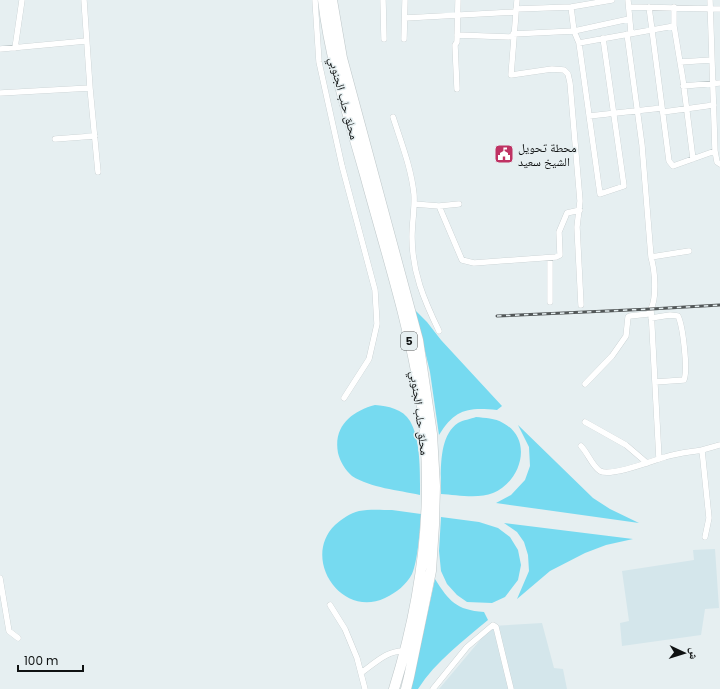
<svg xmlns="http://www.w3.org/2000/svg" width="720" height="689" viewBox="0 0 720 689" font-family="Poppins,'Noto Naskh Arabic',sans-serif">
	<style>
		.built { fill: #d4e6eb }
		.green { fill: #76daf0 }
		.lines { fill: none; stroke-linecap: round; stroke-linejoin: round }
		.street-casing { stroke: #bec7c9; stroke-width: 6 }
		.highway-casing { stroke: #bec7c9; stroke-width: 11 }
		.street { stroke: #fff; stroke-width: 5.5 }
		.highway { stroke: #fff; stroke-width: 10 }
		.rail-casing { stroke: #525758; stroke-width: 3 }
		.rail { stroke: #e6eff1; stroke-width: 1.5; stroke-dasharray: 4.5; stroke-linecap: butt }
		.labels { text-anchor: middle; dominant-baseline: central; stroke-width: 3; stroke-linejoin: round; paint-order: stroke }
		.shield { fill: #e6eff1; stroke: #505455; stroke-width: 1 }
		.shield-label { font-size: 11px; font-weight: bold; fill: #0f1212 }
		.street-label { font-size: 12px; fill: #0f1212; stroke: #e6eff1 }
		.poi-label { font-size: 12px; fill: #0f1212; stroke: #e6eff1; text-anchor: start }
	</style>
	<rect width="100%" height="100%" fill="#e6eff1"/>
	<path class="built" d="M715 549 719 608 705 609 701 635 622 646 620 623 629 621 622 571 694 560 693 550Z
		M542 623 554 668 563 669 567 689H439L492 626Z"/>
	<path class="green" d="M415 310 427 322 441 340 502 406 497 410C468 407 455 409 439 435L430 372Z
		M375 405C388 406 403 409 410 421 421 440 420 474 420 495 398 490 371 488 352 476 345 470 340 461 338 453 333 426 352 411 375 405Z
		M476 417C485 418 495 418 503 423 534 439 521 482 493 493 479 499 456 495 441 494 441 473 438 436 458 423 463 420 471 419 476 417Z
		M518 425 593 498 610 509 639 523 496 503 511 495 525 480 530 466 529 447Z
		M392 510 421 514C420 529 418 560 412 574 406 585 397 592 385 598 341 619 301 558 335 525 342 519 350 513 359 511 369 509 382 510 392 510Z
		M441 517 479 522 498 528 510 537 518 550 521 565 518 580 505 597 492 603 467 602 457 595 447 584 441 571 439 551Z
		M504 523 633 539 606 545 585 553 550 571 517 599 529 571 528 555 524 542 517 532Z
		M435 579C449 601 456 610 484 612L488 620C463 641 436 661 418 689H411Z"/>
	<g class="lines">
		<g class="street-casing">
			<path id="street" d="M84 0 90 88 98 172
				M315 0 319 62 342 166 375 290 377 324 369 359 344 398
				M383 0 384 39
				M517 0 511 75 552 69 564 70 568 74 570 83 580 201 577 227 581 305
				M628 0 631 33
				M710 0 715 151 717 162 720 164
				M571 7 574 31 579 43 600 194 624 186 603 38
				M630 7 720 9
				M649 7 669 161 673 166 715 151
				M674 7V26L683 80 693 159
				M516 9 571 7 612 0
				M405 18 516 12
				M513 34 574 31 629 19
				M627 34 642 145 651 257C655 271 657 296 651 309L659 459
				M457 35 513 37
				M404 39 405 0
				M579 43 674 26
				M15 48 22 0
				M0 49 86 41
				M680 62 712 60
				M683 86 720 83
				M457 89 455 45 457 42 458 0
				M0 93 90 88
				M663 112 714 105
				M589 116 662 108
				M393 117C401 142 411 167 414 194 415 208 412 222 412 237 412 272 424 300 439 331
				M55 139 95 136
				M414 204 439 206 459 204
				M439 206 462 260 474 263 556 257 560 255 559 232 567 213 580 210
				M651 257 689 251
				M550 258V302
				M651 318 670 315 678 316C683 326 688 370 684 380L655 382
				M585 384 612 356 626 336 628 317 630 316 648 314 651 310
				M585 422 626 445 647 463
				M581 446C588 453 592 466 600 471 611 477 652 461 665 457 677 453 690 452 702 450
				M705 537 709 518 702 450 720 445
				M0 578 9 631 18 638
				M330 605 345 629 357 658 365 689
				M361 673C375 663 387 650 405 651
				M433 689 467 647 493 625 496 627 511 689"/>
		</g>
		<g class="highway-casing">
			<path id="highway" d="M323 0C330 60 349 118 365 175 385 249 409 323 421 399 435 496 423 596 394 689
				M332 0 342 58 418 340 432 434 435 486 434 525 431 571 409 677 406 689"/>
		</g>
		<use href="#street" class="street"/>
		<use href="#highway" class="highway"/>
		<g class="rail-casing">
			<path id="rail" d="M497 316 651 309 720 305"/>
		</g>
		<use href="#rail" class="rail"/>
	</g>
	<defs>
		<g id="civic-square" transform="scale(1)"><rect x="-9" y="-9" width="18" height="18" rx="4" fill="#bf3263" stroke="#e6eff1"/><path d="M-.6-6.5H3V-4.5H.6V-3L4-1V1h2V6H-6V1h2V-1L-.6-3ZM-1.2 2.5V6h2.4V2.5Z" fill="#fff"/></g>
	</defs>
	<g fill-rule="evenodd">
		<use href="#civic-square" x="504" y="154"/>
	</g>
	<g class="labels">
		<rect class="shield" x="401" y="332" width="16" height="18" rx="3"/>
		<g class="shield-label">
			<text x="409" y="341">5</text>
		</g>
		<g class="street-label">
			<text transform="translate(344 98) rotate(75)">محلق حلب الجنوبي</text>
			<text transform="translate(420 413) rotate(83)">محلق حلب الجنوبي</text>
		</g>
		<g class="poi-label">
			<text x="518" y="147">محطة تحويل<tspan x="518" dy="14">الشيخ سعيد</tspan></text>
		</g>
	</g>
	<g transform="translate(684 653) rotate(94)" stroke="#e6eff1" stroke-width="3" paint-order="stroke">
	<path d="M0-3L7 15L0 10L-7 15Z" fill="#0f1212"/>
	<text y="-6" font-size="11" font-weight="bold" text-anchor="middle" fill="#0f1212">ش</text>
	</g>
	<path d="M18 665v6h65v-6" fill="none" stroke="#0f1212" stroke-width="2"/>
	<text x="24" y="665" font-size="12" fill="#0f1212" stroke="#e6eff1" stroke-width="3" paint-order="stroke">100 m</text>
</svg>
